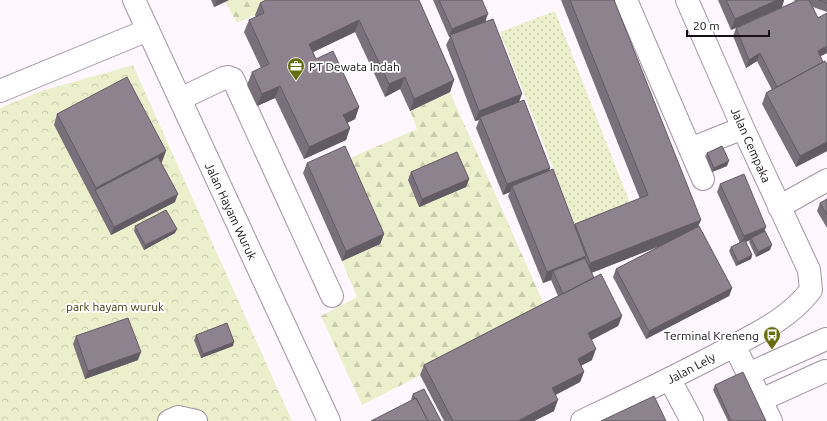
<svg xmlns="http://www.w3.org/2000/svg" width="827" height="421" viewBox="0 0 827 421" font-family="Ubuntu,sans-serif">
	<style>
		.grass { fill: url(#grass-dots) }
		.forest { fill: url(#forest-firs) }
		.park { fill: url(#park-crowns) }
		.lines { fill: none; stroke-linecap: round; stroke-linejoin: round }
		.minor-casing { stroke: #a194a1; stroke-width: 24 }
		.major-casing { stroke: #a194a1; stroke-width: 24 }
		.minor { stroke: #fff; stroke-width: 22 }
		.major { stroke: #fff; stroke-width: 22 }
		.wall { fill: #7a707b }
		.shaded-wall { fill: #635b64 }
		.building { fill: #8e828f; stroke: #635b64 }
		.labels { text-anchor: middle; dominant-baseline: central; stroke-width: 3.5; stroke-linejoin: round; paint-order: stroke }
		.poi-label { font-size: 12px; fill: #151015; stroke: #fff; text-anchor: start }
		.street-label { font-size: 12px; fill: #151015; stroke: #fff }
		.park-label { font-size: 12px; fill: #3b3e0d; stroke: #fff }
	</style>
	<defs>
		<pattern id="grass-dots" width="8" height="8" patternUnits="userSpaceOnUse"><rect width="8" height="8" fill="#ebefcc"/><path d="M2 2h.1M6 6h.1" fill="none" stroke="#c9ccae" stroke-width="1.8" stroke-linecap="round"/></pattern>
		<pattern id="forest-firs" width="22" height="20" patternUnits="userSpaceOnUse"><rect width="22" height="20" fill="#ebefcc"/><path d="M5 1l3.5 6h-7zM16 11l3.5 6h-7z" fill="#c9ccae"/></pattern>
		<pattern id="park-crowns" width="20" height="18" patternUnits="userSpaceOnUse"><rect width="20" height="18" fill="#ebefcc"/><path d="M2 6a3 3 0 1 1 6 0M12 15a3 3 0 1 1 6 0" fill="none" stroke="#c9ccae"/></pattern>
	</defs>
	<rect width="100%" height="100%" fill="#fef8fe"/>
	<path class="grass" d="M555 11 631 206 576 227 500 32Z"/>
	<path class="forest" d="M229 0H287L237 23 225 1Z
		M450 92 547 311 362 405 321 316 357 297 342 261 380 244 343 161 417 129 410 111Z"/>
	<path class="park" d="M133 65 292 421H0V108L41 91Z"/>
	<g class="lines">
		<g class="minor-casing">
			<path id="minor" d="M626 0 703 179
				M687 0 743 128 809 270 811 290
				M0 91 148 30
				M180 99 224 78 228 77 233 79 332 296
				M690 149 743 128
				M779 207 827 180
				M734 345 771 421
				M748 374 826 339
				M670 380 692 421
				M761 400 825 371
				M169 421 178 417 196 421
				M582 421C629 399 676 376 722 352 755 334 788 320 811 290"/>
		</g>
		<g class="major-casing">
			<path id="major" d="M134 0 329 421"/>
		</g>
		<use href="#minor" class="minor"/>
		<use href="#major" class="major"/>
	</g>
	<path class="wall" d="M211 0H229L214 7Z
		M419 0 454 80 450 92 410 111 400 89 385 97 355 32 313 52 316 59 359 107 355 119 347 123 350 128 346 140 304 159 275 98 257 106 247 85 252 72 261 68 244 32 249 20 256 17 255 15 260 3Z
		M433 0H482L486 21 519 102 549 171 574 225 575 224 640 199 561 0H614L698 227 732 288 729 296 646 339 613 277 616 269 664 244 591 273 594 278 622 316 618 326 591 340 592 360 581 366 584 372 580 382 555 395 554 411 534 421H444L420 375 424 365 558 296 551 280 543 283 508 196 510 192 503 195 476 128 479 120 475 121 446 45 450 37H449Z
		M718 0H784L782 7 731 30Z
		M793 0H827V12L813 7 827 53 820 56 827 151 796 167 762 104 766 93 772 90 757 61 746 68 733 36 736 28 796 1Z
		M57 114 162 162H161L175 202 111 235 54 125Z
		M707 153 727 166 712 172 706 157Z
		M307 163 384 234 380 244 342 261 303 173Z
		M411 172 469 179 466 187 419 207 408 180Z
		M720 184 765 231 770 250 756 257 749 242 750 240 746 242 752 255 751 259 736 266 729 251 731 247 740 243 717 192Z
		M827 199V228L817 211 820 203Z
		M135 226 175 233 144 250 134 231Z
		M196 335 233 346 201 358 194 340Z
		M76 336 138 360 85 379 73 344Z
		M715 385 766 421H728L713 390Z
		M413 394 441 421 412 400 411 399Z"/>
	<path class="shaded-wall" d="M217 0H229L214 7Z
		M777 0H784L782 7 731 30 735 19Z
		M488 14 485 22 450 35 449 37 452 29Z
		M359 20 355 32 305 56 309 44Z
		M827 46V53L815 59 818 51Z
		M760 53 757 61 746 68 749 60Z
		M405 77 400 89 385 97 389 84Z
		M454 80 450 92 410 111 414 99Z
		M280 86 275 98 257 106 262 94Z
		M522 94 518 105 480 117 479 120 475 121 479 111Z
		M359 107 355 119 339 127 343 115Z
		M350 128 346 140 304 159 309 147Z
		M827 142V151L796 167 800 156Z
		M166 151 162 162 97 195 95 190 96 188Z
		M729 161 727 166 712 172 714 168Z
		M550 168 547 178 512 186 510 192 503 195 507 184Z
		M469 179 466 187 419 207 422 199Z
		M178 194 175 202 111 235 114 227Z
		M701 220 696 232 586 275 590 263Z
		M766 227 763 235 751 238 750 240 741 244 744 236Z
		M177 229 175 233 144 250 145 245Z
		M384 234 380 244 342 261 346 251Z
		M772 245 770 250 756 257 758 252Z
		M752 255 751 259 736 266 738 262Z
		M586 256 582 266 553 271 551 280 543 283 547 272Z
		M732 288 729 296 646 339 649 331Z
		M622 316 618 326 584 344 588 333Z
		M234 342 233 346 201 358 203 354Z
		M596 349 592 360 574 369 578 359Z
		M141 352 138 360 85 379 88 371Z
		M584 372 580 382 548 399 552 388Z
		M558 400 554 411 534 421H518Z"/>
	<path class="building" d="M266 0H419L454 80 414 99 405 77 389 84 359 20 309 44 316 59 333 51 359 107 343 115 350 128 309 147 280 86 262 94 252 72 269 64 249 20 264 13 260 3Z
		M439 0H482L488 14 452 29Z
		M570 0H614L701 220 590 263 575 224 648 195Z
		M726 0H777L735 19Z
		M799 0H809L818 18 827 13V46L818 51 823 62 777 87 760 53 749 60 736 28Z
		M819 0H827V3Z
		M493 19 522 94 479 111 450 35Z
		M825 61 827 64V142L800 156 766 93Z
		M127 77 166 151 96 188 57 114Z
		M524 100 550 168 507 184 480 117Z
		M345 146 384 234 346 251 307 163Z
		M722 146 729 161 714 168 707 153Z
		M457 152 469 179 422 199 411 172Z
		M158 157 178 194 114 227 95 190Z
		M553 169 586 256 547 272 512 186Z
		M744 174 766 227 744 236 720 184Z
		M827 199V215L820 203Z
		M166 210 177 229 145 245 135 226Z
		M699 226 732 288 649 331 616 269Z
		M765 231 772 245 758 252 751 238Z
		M745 240 752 255 738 262 731 247Z
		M585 258 594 278 563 294 553 271Z
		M601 274 622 316 588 333 596 349 578 359 584 372 552 388 558 400 518 421H453L424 365Z
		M128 318 141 352 88 371 76 336Z
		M227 323 234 342 203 354 196 335Z
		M743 372 766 421H731L715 385Z
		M424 389 441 421H428L416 398 415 399 413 394Z
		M654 396 666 421H601Z
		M416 398 428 421H371Z"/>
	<defs>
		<g id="office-pin" transform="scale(0.9)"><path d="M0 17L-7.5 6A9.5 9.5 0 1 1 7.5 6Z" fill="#696d11" stroke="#fff"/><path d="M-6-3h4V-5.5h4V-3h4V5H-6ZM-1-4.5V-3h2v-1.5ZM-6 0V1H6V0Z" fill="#fff"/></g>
		<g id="bus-pin" transform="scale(0.9)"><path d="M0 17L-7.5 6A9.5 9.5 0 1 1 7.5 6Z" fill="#696d11" stroke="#fff"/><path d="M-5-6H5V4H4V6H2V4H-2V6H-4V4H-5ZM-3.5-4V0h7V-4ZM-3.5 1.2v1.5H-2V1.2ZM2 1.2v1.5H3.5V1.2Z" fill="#fff"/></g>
	</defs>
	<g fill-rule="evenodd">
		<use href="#office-pin" x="296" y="66"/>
		<use href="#bus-pin" x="772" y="335"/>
	</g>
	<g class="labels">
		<g class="poi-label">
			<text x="309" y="66">PT Dewata Indah</text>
			<text x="759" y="335" text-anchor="end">Terminal Kreneng</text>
		</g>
		<g class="street-label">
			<text transform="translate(751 145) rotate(66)">Jalan Cempaka</text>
			<text transform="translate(231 211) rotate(65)">Jalan Hayam Wuruk</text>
			<text transform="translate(691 368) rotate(-28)">Jalan Lely</text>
		</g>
		<g class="park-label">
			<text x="115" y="306">park hayam wuruk</text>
		</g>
	</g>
	<path d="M687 30v6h82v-6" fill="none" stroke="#151015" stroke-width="2"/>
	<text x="693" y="30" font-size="12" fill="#151015" stroke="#ffffff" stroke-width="3" paint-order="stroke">20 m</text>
</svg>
